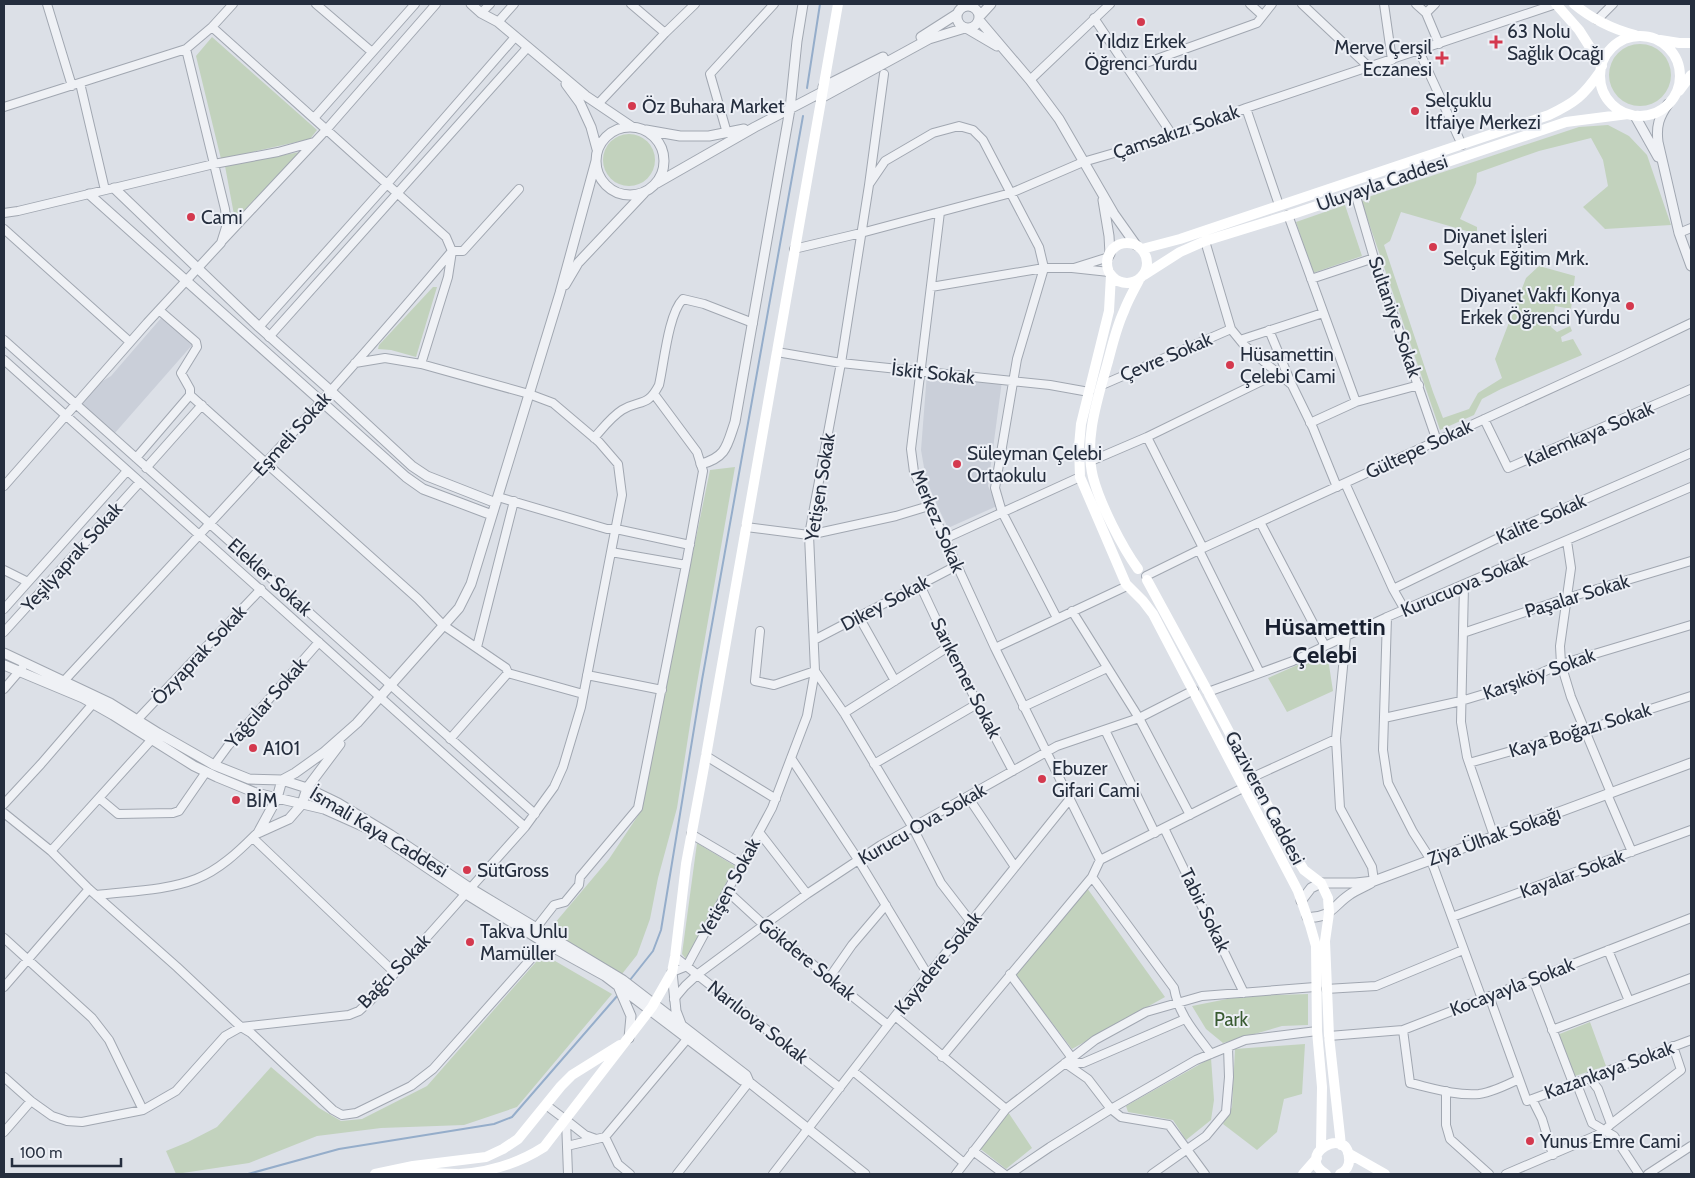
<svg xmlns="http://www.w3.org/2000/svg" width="1695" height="1178" viewBox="0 0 1695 1178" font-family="Cabin,sans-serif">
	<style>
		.built { fill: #cacfd9 }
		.green { fill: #c2d2bd }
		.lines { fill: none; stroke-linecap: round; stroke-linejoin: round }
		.stream { stroke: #95adca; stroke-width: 2 }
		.minor-casing { stroke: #a1a7b1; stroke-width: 10 }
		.tertiary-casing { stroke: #a1a7b1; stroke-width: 11 }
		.minor { stroke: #eff1f5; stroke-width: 8 }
		.tertiary { stroke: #eff1f5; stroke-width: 9 }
		.secondary { stroke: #fff; stroke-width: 10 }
		.poi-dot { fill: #d4394e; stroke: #eceff5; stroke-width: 2 }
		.labels { text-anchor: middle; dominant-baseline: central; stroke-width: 4; stroke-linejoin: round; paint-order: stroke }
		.poi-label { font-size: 19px; fill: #252e3e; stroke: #eceff5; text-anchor: start }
		.street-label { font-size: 19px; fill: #252e3e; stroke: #eceff5 }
		.park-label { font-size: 19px; fill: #395b32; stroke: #eceff5 }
		.district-label { font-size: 24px; font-weight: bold; fill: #181f2f; stroke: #eceff5 }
	</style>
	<rect width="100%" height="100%" fill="#dce0e7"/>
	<path class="built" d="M162 317 193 344 114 434 80 404 96 385 111 376Z
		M927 373 1002 381 988 486 997 506 948 528 936 503 926 479 921 450Z"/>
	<path class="green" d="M212 37 317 130 310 139 221 159 196 56Z
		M1609 75a31 31 0 1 1 62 0a31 31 0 1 1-62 0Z
		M1608 125 1629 136 1647 155 1671 225 1605 229 1583 207 1608 186 1603 160 1591 138 1539 151 1477 173 1476 183 1460 219 1477 227V234L1401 212 1390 241 1384 245 1433 392 1443 418 1469 409 1478 393 1502 378 1495 359 1526 278 1539 266 1575 276 1571 309 1555 306 1551 327 1557 332 1570 326 1572 331 1561 337 1562 342 1573 339 1582 355 1501 389 1482 399 1474 415 1440 430 1361 200 1369 203 1368 197 1579 127Z
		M603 160a26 26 0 1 1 52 0a26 26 0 1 1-52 0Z
		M300 152 235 220 225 166Z
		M1345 205 1362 256 1313 273 1296 222Z
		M433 287H437L416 357 391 350 378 349 379 345Z
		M735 467 692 712 677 808 658 878 650 919 637 955 622 974 549 930 609 859 639 814 710 470Z
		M1327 652 1333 691 1287 712 1268 678Z
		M697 843 735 866 686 959 682 954Z
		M1087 888 1165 997 1072 1049 1015 974Z
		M543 954 612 994 517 1107 464 1125 381 1128 317 1136 249 1163 176 1174 166 1151 188 1142 217 1127 271 1067 319 1108 341 1121 362 1119 427 1086Z
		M1308 994V1025L1282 1026 1223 1043 1206 1029 1192 1006 1242 996Z
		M1590 1022 1606 1066 1575 1076 1557 1035Z
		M1305 1044 1302 1094 1284 1099 1277 1132 1257 1150 1223 1124 1232 1107 1235 1049Z
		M1211 1058 1214 1100 1211 1120 1186 1140 1173 1120 1128 1112 1126 1106Z
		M1008 1112 1032 1148 1006 1169 978 1147Z"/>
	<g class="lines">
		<path class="stream" d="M807 88 820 4
			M630 980 653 951 661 930 702 680 803 116
			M248 1174 339 1149 494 1124 512 1117 618 995"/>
		<g class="minor-casing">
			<path id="minor" d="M47 4 72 86
				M316 4 372 52
				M631 4 665 33
				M1250 4 1262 15
				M1302 4 1370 68
				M1384 4 1392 60
				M1416 4 1426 13 1439 44
				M481 13 490 4
				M1426 13 1435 4
				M1094 18 1173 136
				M1597 20 1613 4
				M498 22 514 4
				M212 27 446 237 452 251 448 277 421 364
				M1419 51 1462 145
				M1129 69 1257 23 1272 4
				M1030 80 1110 4
				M80 83 105 190
				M598 104 665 33 695 4
				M4 107 186 49 212 27 233 4
				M1246 108 1279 205
				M314 118 415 4
				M727 133 710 74 774 4
				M870 183 885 161 933 133 959 126 973 130 983 140 1039 247 1044 268 1017 359 995 488 1002 512 1057 618
				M1355 193 1374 258 1437 441
				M940 212 911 449 914 472 995 648 1100 860 1245 787
				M4 213 18 211 214 164 278 152 314 142
				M1288 215 1356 402
				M4 229 130 342
				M1679 233 1691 228
				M222 241 326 130 436 4
				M1205 241 1231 329 1244 345 1292 385 1313 428 1337 487
				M794 249 861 233 1011 193 1083 162 1173 136 1246 108 1556 4
				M1074 268 1109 257
				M1311 279 1374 258
				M931 287 1044 268H1072L1109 272
				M259 327 387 184 515 37
				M1269 330 1291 383
				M269 337 527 48
				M4 340 535 814
				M1240 340 1323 313
				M777 352 841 363 1050 385 1089 392
				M4 360 525 827
				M1102 385 1231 329
				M190 395 418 599 443 625 506 668 508 673
				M1484 419 1508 468 1691 389
				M1310 423 1356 402 1419 385
				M1147 437 1203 548
				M594 438C603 428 611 417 622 410 640 399 647 408 659 385 664 364 668 314 683 299L704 304 753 323
				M136 458 190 395V389L181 373 197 347 196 342 159 310
				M1091 461 1147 437 1276 374
				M146 468 202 405
				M1345 483 1393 589 1405 610
				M4 486 147 323 221 243 227 224 225 209 186 49
				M498 497 607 529H616L690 545
				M1260 522 1325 646
				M746 527 809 535 896 516 929 506
				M944 539 1080 477
				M1567 541 1571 568 1560 646 1561 664 1571 697 1611 793
				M1199 550 1260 673
				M611 552 686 565
				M4 570 28 582
				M1146 576 1203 548 1622 356 1691 323
				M920 585C949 648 980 710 1013 771
				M1464 585 1461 722 1467 757 1494 836
				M1393 589 1519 528 1691 453
				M4 609 127 471
				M1072 611 1139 718 1190 815
				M859 617 895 681
				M1387 617 1383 750 1388 783 1413 832 1431 860 1482 999
				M760 631 755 681 774 685 815 671 844 713 913 828 941 883 971 922
				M4 632 140 482
				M1463 633 1567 598 1691 561
				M1346 636 1336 739 1340 808 1372 867 1374 881
				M814 640 956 566
				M477 647 514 501
				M995 648 1127 586
				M587 675 662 690
				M64 681C195 539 328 399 452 251H463L519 189
				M4 689 22 668
				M1208 692 1293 661 1387 617 1691 487
				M1023 707 1107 668
				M844 713 948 647
				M1384 718 1461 701 1514 685 1561 664 1691 625
				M137 720 261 589
				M1105 730 1155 833
				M154 737 51 851 89 889 177 967 241 1027 251 1033 333 1110 342 1115 356 1113 411 1086 433 1069 545 943
				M450 739 508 673 583 694
				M706 756 776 799
				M791 758 859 861 928 975
				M1469 763 1585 730 1691 696
				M874 764 977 704
				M214 765 228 746 319 642
				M1253 777 1336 739
				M1607 794 1632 852
				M968 797 1015 867
				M99 798 118 814 173 813 179 811 206 772
				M4 804 41 764 97 699
				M4 813 51 851
				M1164 828 1244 993
				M759 832 807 894
				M691 834 742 864
				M253 838 395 973
				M1092 877 1174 988C1179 1016 1195 1032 1211 1054
				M727 891 764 925 888 1025
				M96 895C129 891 165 891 196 879 219 870 238 852 255 835
				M1452 917 1691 830
				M536 928 554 905 565 902 579 885 580 877 638 808 686 565 703 471 697 452 654 394
				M4 938 92 1018 109 1040 143 1110
				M1608 950 1629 1001
				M675 957 840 1088
				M672 972 687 966 772 808 807 716 815 671 809 535 841 363 869 185 884 74
				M1010 974 1072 1058
				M829 978 852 945 886 905
				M1533 979 1573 1083
				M4 987 89 889
				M1326 989 1376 986 1463 950
				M1489 996 1527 1101 1691 1040
				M674 999 685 986 698 974 764 925 807 894 881 845 1057 746 1139 718 1194 690
				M895 1016 1006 1109
				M1185 1019 1083 1063H1065L1088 1079 1111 1109 1121 1117 1169 1125 1205 1174
				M1403 1030 1410 1083C1432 1088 1456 1096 1479 1094 1493 1092 1507 1085 1519 1079
				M1552 1030 1691 978
				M1329 1036 1403 1030 1691 918
				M942 1057 1092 877 1100 860
				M853 1071 964 1163
				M4 1077 31 1101 52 1116 67 1121 82 1122 143 1110 176 1091 225 1036 241 1027 349 1015 359 1011 371 1000 525 827 554 787 563 767 581 707 622 495 618 464 599 442 553 403 529 394 421 364 385 358 355 363
				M1589 1077 1598 1089 1611 1124
				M1576 1082 1592 1123 1614 1136 1639 1174
				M1446 1091V1125L1450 1139 1489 1174
				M1532 1099 1542 1119 1553 1155
				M546 1105 566 1120 568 1174
				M566 1120 585 1135 596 1139
				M4 1132 31 1101
				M605 1137 618 1164 630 1174
				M567 1146 605 1137 688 1038
				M973 1151 1004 1174
				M677 1174 749 1082
				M773 1174 895 1016 1069 800
				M956 1174 1006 1109 1095 1040 1146 1012 1202 996 1315 987
				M1010 1174 1050 1147 1111 1109 1196 1060 1245 1040 1317 1031
				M1152 1174 1206 1136 1226 1112 1229 1077 1228 1047
				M1506 1174 1602 1133 1611 1124 1681 1070 1673 1046
				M1648 1174 1691 1146"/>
		</g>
		<g class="tertiary-casing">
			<path id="tertiary" d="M471 4 481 13 498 22 586 96 632 127
				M957 17a11 11 0 1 1 22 0a11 11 0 1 1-22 0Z
				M980 16 991 4
				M979 20 1030 80 1059 119 1114 214 1136 245
				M968 29 997 46
				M921 37 957 14
				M566 84 580 103 591 127 597 149
				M823 87 883 57
				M821 98 929 39 965 28
				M1668 104C1659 117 1656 126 1658 142L1679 233 1691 266
				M1635 116 1658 157
				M596 161a34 34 0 1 1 68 0a34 34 0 1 1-68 0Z
				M646 130 680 136H709L744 129
				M657 183 755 127 822 92
				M114 188 259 327 331 391 412 466 427 476 496 503
				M89 194 406 477 423 489 492 515
				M1103 200 1109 236 1110 254
				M565 285 578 263 644 193
				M701 464C727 457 727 445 735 422L790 109 797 41 803 4
				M4 653 110 703 158 733 214 765 249 779 282 780 307 788 338 803 391 835 470 888 623 980 746 1075 749 1082
				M4 665 83 698 113 715 194 766 217 777 256 793 324 809 371 830 466 894 545 943 605 976 742 1080 749 1082 865 1174
				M258 833 277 798 282 780 295 773 323 753 357 723 459 608 471 584 560 293 596 161
				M258 833 289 819 302 804 307 788 340 744
				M1301 901 1311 888 1321 883H1356L1374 881 1691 763
				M1307 917C1330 919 1333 906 1349 895 1356 890 1364 887 1371 883
				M672 972 676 1011 681 1024
				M619 988 631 1016 629 1038"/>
		</g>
		<use href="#minor" class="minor"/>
		<use href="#tertiary" class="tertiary"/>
		<path class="secondary" d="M1556 4 1579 30 1602 66
			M1574 4C1592 19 1612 29 1635 35
			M1600 76a40 40 0 1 1 80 0a40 40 0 1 1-80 0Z
			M1660 40 1679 43H1691
			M1679 91 1691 75
			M1107 263a20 20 0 1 1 40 0a20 20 0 1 1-40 0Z
			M1142 249 1180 239 1549 115C1576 102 1583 96 1600 72
			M1111 275 1109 311 1081 424 1079 446 1080 477 1126 584 1143 601 1153 614 1298 891 1310 925 1316 946 1317 1031 1322 1087 1321 1148
			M1144 275 1180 252 1205 241 1296 213 1566 122 1628 114
			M1138 569C1122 547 1100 504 1093 477 1084 440 1097 401 1107 365 1112 347 1116 328 1124 311 1128 300 1134 290 1139 280
			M1147 580 1208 692 1289 846 1304 870 1321 883 1328 898 1329 913 1325 941 1329 1036 1341 1145
			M1348 1153 1385 1174
			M404 1172 457 1174
			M375 1174 413 1166 486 1157 503 1149 518 1139 561 1086 572 1075 620 1045
			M460 1174C489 1172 519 1163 544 1147L652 1007 672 972 675 957 686 864 706 756 838 4
			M1303 1174 1317 1158
			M1326 1174C1294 1156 1347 1124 1349 1158 1350 1165 1346 1171 1340 1174"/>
	</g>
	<g class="poi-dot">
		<circle cx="1141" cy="22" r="5"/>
		<path d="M1493.5 34.5h5v5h5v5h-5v5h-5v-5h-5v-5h5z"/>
		<path d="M1439.5 50.5h5v5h5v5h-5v5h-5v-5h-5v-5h5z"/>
		<circle cx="632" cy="106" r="5"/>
		<circle cx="1415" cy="111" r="5"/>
		<circle cx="191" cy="217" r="5"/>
		<circle cx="1433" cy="247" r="5"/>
		<circle cx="1630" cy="306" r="5"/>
		<circle cx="1230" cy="365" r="5"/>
		<circle cx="957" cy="464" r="5"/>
		<circle cx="253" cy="748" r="5"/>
		<circle cx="1042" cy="779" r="5"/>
		<circle cx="236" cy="800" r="5"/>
		<circle cx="467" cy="870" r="5"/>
		<circle cx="470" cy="942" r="5"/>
		<circle cx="1530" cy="1141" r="5"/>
	</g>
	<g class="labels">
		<g class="poi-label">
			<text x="1507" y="31">63 Nolu<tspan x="1507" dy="22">Sağlık Ocağı</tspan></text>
			<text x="1141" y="41" text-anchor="middle">Yıldız Erkek<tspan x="1141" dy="22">Öğrenci Yurdu</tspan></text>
			<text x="1432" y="47" text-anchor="end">Merve Çerşil<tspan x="1432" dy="22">Eczanesi</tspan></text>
			<text x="1425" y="100">Selçuklu<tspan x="1425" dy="22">İtfaiye Merkezi</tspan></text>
			<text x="642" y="106">Öz Buhara Market</text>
			<text x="201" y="217">Cami</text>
			<text x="1443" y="236">Diyanet İşleri<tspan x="1443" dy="22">Selçuk Eğitim Mrk.</tspan></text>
			<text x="1620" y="295" text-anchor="end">Diyanet Vakfı Konya<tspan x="1620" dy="22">Erkek Öğrenci Yurdu</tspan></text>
			<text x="1240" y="354">Hüsamettin<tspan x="1240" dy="22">Çelebi Cami</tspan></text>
			<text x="967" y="453">Süleyman Çelebi<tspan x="967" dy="22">Ortaokulu</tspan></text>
			<text x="263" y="748">A101</text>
			<text x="1052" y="768">Ebuzer<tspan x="1052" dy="22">Gifari Cami</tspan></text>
			<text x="246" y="800">BİM</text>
			<text x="477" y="870">SütGross</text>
			<text x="480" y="931">Takva Unlu<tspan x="480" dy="22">Mamüller</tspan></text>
			<text x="1540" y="1141">Yunus Emre Cami</text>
		</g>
		<g class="street-label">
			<text transform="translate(1176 132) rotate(-19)">Çamsakızı Sokak</text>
			<text transform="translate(1382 183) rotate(-19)">Uluyayla Caddesi</text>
			<text transform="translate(1395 317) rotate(71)">Sultaniye Sokak</text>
			<text transform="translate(1166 357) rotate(-23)">Çevre Sokak</text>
			<text transform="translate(933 373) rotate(6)">İskit Sokak</text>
			<text transform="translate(292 434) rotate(-48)">Eşmeli Sokak</text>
			<text transform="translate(1589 434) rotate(-23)">Kalemkaya Sokak</text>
			<text transform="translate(1419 449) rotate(-25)">Gültepe Sokak</text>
			<text transform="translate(820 487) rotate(-81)">Yetişen Sokak</text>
			<text transform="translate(1541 519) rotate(-24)">Kalite Sokak</text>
			<text transform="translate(938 521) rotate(67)">Merkez Sokak</text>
			<text transform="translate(72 557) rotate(-48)">Yeşilyaprak Sokak</text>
			<text transform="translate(270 577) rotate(42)">Elekler Sokak</text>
			<text transform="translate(1464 585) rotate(-23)">Kurucuova Sokak</text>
			<text transform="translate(1577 596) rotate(-17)">Paşalar Sokak</text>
			<text transform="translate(885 603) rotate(-28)">Dikey Sokak</text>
			<text transform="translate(199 655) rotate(-47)">Özyaprak Sokak</text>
			<text transform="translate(1539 674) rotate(-20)">Karşıköy Sokak</text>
			<text transform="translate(966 678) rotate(63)">Sarıkemer Sokak</text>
			<text transform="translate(266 703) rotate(-49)">Yağcılar Sokak</text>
			<text transform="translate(1580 730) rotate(-17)">Kaya Boğazı Sokak</text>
			<text transform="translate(1265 798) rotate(62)">Gaziveren Caddesi</text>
			<text transform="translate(922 824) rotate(-30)">Kurucu Ova Sokak</text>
			<text transform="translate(379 832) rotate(31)">İsmali Kaya Caddesi</text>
			<text transform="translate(1494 836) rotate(-20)">Ziya Ülhak Sokağı</text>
			<text transform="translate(1572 874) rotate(-20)">Kayalar Sokak</text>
			<text transform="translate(729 888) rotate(-62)">Yetişen Sokak</text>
			<text transform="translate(1205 910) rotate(64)">Tabir Sokak</text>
			<text transform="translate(807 959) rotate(39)">Gökdere Sokak</text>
			<text transform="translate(938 963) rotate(-51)">Kayadere Sokak</text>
			<text transform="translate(394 971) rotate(-46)">Bağcı Sokak</text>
			<text transform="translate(1512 987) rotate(-21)">Kocayayla Sokak</text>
			<text transform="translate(758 1022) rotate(38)">Narılıova Sokak</text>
			<text transform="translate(1609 1070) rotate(-20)">Kazankaya Sokak</text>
		</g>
		<g class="park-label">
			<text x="1231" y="1019">Park</text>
		</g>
		<g class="district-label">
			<text x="1325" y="626">Hüsamettin<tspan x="1325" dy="28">Çelebi</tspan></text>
		</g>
	</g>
	<rect width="1695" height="1178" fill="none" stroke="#252e3e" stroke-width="10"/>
	<path d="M12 1158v8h109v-8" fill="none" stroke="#252e3e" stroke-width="2.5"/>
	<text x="20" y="1158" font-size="15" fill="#252e3e" stroke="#eceff5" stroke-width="4" paint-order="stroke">100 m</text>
</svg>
